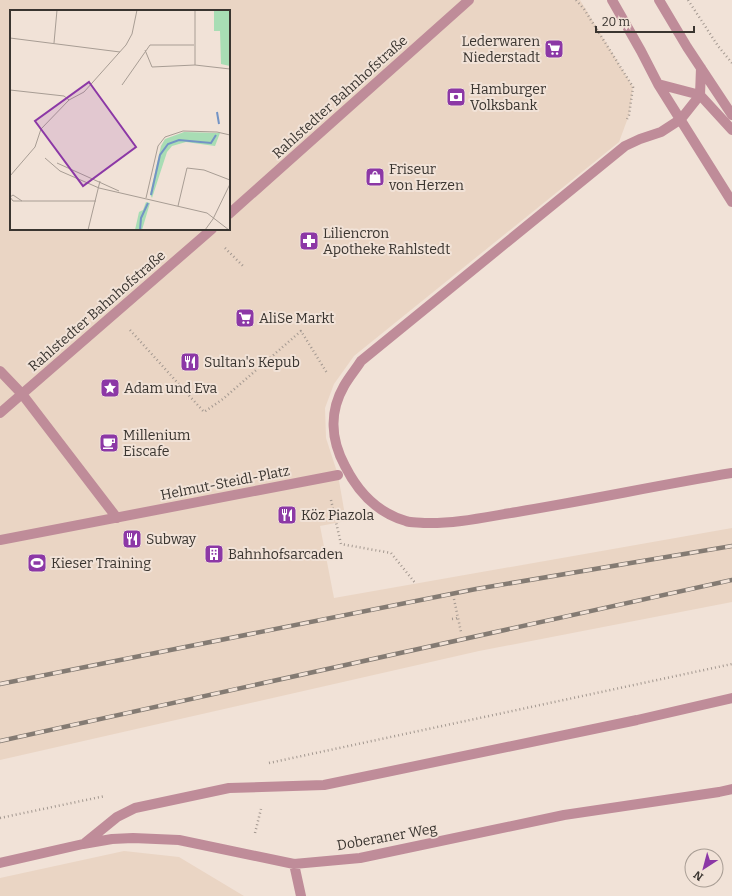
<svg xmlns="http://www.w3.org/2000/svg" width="732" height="896" viewBox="0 0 732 896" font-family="Bitter,serif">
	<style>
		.built { fill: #ead5c4; fill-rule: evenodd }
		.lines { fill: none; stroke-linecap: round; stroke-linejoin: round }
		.path { stroke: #a39890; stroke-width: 2.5; stroke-dasharray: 1 3; stroke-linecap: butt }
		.minor { stroke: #bf8c99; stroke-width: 10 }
		.rail-casing { stroke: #847b73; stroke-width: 4.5 }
		.rail { stroke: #f1e2d7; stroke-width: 3; stroke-dasharray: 9; stroke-linecap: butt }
		.labels { text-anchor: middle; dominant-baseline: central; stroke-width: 4; stroke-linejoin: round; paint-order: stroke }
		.poi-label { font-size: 14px; fill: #3a3530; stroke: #f1e2d7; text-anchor: start }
		.street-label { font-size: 14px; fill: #3a3530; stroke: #f1e2d7 }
		.inset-river { fill: none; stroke: #7393c5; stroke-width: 2 }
		.inset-road { fill: none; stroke: #a89d94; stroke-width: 1 }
		.view { fill: #8c38a6; fill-opacity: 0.15; stroke: #8c38a6; stroke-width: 2 }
		.inset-edge { fill: none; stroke: #3a3530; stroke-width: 2 }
	</style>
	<rect width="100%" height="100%" fill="#f1e2d7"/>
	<path class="built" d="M0 0H580L633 87 629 115 619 142 354 356 334 384 325 408 326 438 338 475 346 521 320 526 334 598 732 528V602L479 651 0 760ZM11 11H229V229H11Z
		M124 851 179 857 244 896H0V878Z"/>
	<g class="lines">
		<path class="path" d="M576 0 584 9 633 87 629 115 627 119
			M688 0 718 46 732 63
			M225 248 243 266
			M130 330 204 412 223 399 301 331 327 373
			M331 500 341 544 391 553 416 584
			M454 599 461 632
			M452 619 458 618
			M269 763 732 664
			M0 818 105 796
			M255 833 261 809"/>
		<path class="minor" d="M612 0 641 51 658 84 732 202
			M659 0 687 47 732 115
			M701 68 700 95 681 119 661 132 640 139 625 146 361 361C356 369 349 377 344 386 329 412 331 440 345 466 358 492 378 513 406 521 411 523 418 522 424 523 455 524 486 517 517 512 589 500 660 485 732 473
			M658 84 700 95 732 130
			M229 214 469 0
			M0 371 22 394 117 518
			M0 413 212 229
			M0 540 338 475
			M85 843 117 817 135 808 229 788 324 785 637 720 732 698
			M0 863 83 844 112 839 133 838 179 840 294 864 360 858 564 815 719 792 732 789
			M294 864 301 896"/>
		<g class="rail-casing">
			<path id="rail" d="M0 684 476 589 732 546
				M0 741 732 580"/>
		</g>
		<use href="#rail" class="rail"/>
	</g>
	<defs>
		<g id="supermarket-square" transform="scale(1)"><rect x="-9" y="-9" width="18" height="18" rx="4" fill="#8c38a6" stroke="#f1e2d7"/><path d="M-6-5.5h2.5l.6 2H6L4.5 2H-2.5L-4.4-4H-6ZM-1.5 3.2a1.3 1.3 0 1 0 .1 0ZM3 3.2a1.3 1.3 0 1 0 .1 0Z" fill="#fff"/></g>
		<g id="bank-square" transform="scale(1)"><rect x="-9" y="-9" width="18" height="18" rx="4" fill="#8c38a6" stroke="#f1e2d7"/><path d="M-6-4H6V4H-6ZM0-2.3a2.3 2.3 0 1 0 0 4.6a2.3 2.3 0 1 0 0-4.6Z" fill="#fff"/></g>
		<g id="shop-square" transform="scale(1)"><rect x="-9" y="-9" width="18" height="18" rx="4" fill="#8c38a6" stroke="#f1e2d7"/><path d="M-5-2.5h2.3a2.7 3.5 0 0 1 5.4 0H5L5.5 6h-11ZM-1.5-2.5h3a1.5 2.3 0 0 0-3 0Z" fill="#fff"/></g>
		<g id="pharmacy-square" transform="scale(1)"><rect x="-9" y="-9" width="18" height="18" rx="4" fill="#8c38a6" stroke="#f1e2d7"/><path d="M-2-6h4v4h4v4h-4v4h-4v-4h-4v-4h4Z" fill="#fff"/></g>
		<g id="restaurant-square" transform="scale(1)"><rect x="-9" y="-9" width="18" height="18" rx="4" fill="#8c38a6" stroke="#f1e2d7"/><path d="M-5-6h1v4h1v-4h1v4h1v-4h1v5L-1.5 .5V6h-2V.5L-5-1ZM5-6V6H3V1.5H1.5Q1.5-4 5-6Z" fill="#fff"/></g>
		<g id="sight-square" transform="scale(1)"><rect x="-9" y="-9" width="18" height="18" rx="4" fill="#8c38a6" stroke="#f1e2d7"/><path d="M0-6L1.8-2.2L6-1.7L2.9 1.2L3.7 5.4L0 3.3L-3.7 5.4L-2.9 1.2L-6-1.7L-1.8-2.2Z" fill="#fff"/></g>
		<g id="cafe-square" transform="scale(1)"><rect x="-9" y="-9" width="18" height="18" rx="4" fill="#8c38a6" stroke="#f1e2d7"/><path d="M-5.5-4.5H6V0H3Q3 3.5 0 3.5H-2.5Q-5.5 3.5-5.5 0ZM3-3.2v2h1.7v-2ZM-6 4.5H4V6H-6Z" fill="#fff"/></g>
		<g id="building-square" transform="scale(1)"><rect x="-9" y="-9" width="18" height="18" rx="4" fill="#8c38a6" stroke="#f1e2d7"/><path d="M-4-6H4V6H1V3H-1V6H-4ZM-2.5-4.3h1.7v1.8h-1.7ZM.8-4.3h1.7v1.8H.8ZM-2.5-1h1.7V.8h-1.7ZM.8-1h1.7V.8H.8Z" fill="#fff"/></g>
		<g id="stadium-square" transform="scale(1)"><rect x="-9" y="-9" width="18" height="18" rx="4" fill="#8c38a6" stroke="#f1e2d7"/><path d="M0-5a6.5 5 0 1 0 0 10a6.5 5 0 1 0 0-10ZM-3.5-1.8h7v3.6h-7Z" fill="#fff"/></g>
	</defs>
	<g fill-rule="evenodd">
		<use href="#supermarket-square" x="554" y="49"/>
		<use href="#bank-square" x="456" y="97"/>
		<use href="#shop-square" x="375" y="177"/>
		<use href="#pharmacy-square" x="309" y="241"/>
		<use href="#supermarket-square" x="245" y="318"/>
		<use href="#restaurant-square" x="190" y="362"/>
		<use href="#sight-square" x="110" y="388"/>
		<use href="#cafe-square" x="109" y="443"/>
		<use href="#restaurant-square" x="287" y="515"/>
		<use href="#restaurant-square" x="132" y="539"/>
		<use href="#building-square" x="214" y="554"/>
		<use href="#stadium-square" x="37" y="563"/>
	</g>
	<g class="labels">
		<g class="poi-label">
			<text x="540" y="41" text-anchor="end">Lederwaren<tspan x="540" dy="16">Niederstadt</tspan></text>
			<text x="470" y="89">Hamburger<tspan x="470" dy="16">Volksbank</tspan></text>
			<text x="389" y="169">Friseur<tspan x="389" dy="16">von Herzen</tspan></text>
			<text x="323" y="233">Liliencron<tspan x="323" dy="16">Apotheke Rahlstedt</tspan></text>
			<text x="259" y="318">AliSe Markt</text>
			<text x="204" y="362">Sultan's Kepub</text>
			<text x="124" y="388">Adam und Eva</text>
			<text x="123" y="435">Millenium<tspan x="123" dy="16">Eiscafe</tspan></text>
			<text x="301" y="515">Köz Piazola</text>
			<text x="146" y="539">Subway</text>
			<text x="228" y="554">Bahnhofsarcaden</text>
			<text x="51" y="563">Kieser Training</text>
		</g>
		<g class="street-label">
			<text transform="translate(340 97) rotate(-42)">Rahlstedter Bahnhofstraße</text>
			<text transform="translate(97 311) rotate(-41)">Rahlstedter Bahnhofstraße</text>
			<text transform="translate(225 483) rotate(-11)">Helmut-Steidl-Platz</text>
			<text transform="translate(387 837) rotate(-10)">Doberaner Weg</text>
		</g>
	</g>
	<g transform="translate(10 10)">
		<rect width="220" height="220" fill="#f1e2d7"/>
		<path d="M204 0H220V56L211 54 210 21H204ZM174 122 210 123 205 136 176 132 162 136 157 142 142 188 140 184 151 136 155 129ZM136 192 140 193 132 220H125L129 202 133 200Z" fill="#a8ddb4"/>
		<path class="inset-river" d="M207 102 209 114M141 185 150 145 158 134 169 130 201 133 206 125M130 220 131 208 138 193"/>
		<path class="inset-road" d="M185 0V55M0 28 110 42M44 33 47 0M135 40 142 57 185 55 220 59M112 75 140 35H184M0 80 54 86 59 90M35 148 50 161 89 178 197 203 219 220M47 153 109 181M0 166 25 137 31 119 59 90 74 82 116 35 122 24 127 0M136 188 148 136 155 127 173 121 207 122 220 125M12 191 3 185 0 187 3 191H86M168 196 177 158 194 160 220 170M78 220 90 171M195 220 203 209 220 174"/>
		<path class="view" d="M79 72 126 137 73 176 25 111Z"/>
		<rect width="220" height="220" class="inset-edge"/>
	</g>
	<g transform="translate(704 868) rotate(216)"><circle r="19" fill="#f1e2d7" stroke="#a89d94"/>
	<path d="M0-3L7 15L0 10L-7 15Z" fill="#8c38a6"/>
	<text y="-6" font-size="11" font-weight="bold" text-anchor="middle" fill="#3a3530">N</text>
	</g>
	<path d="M596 26v6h98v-6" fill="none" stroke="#3a3530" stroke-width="2"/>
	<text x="602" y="26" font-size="12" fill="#3a3530" stroke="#f1e2d7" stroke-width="3" paint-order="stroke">20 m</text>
</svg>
